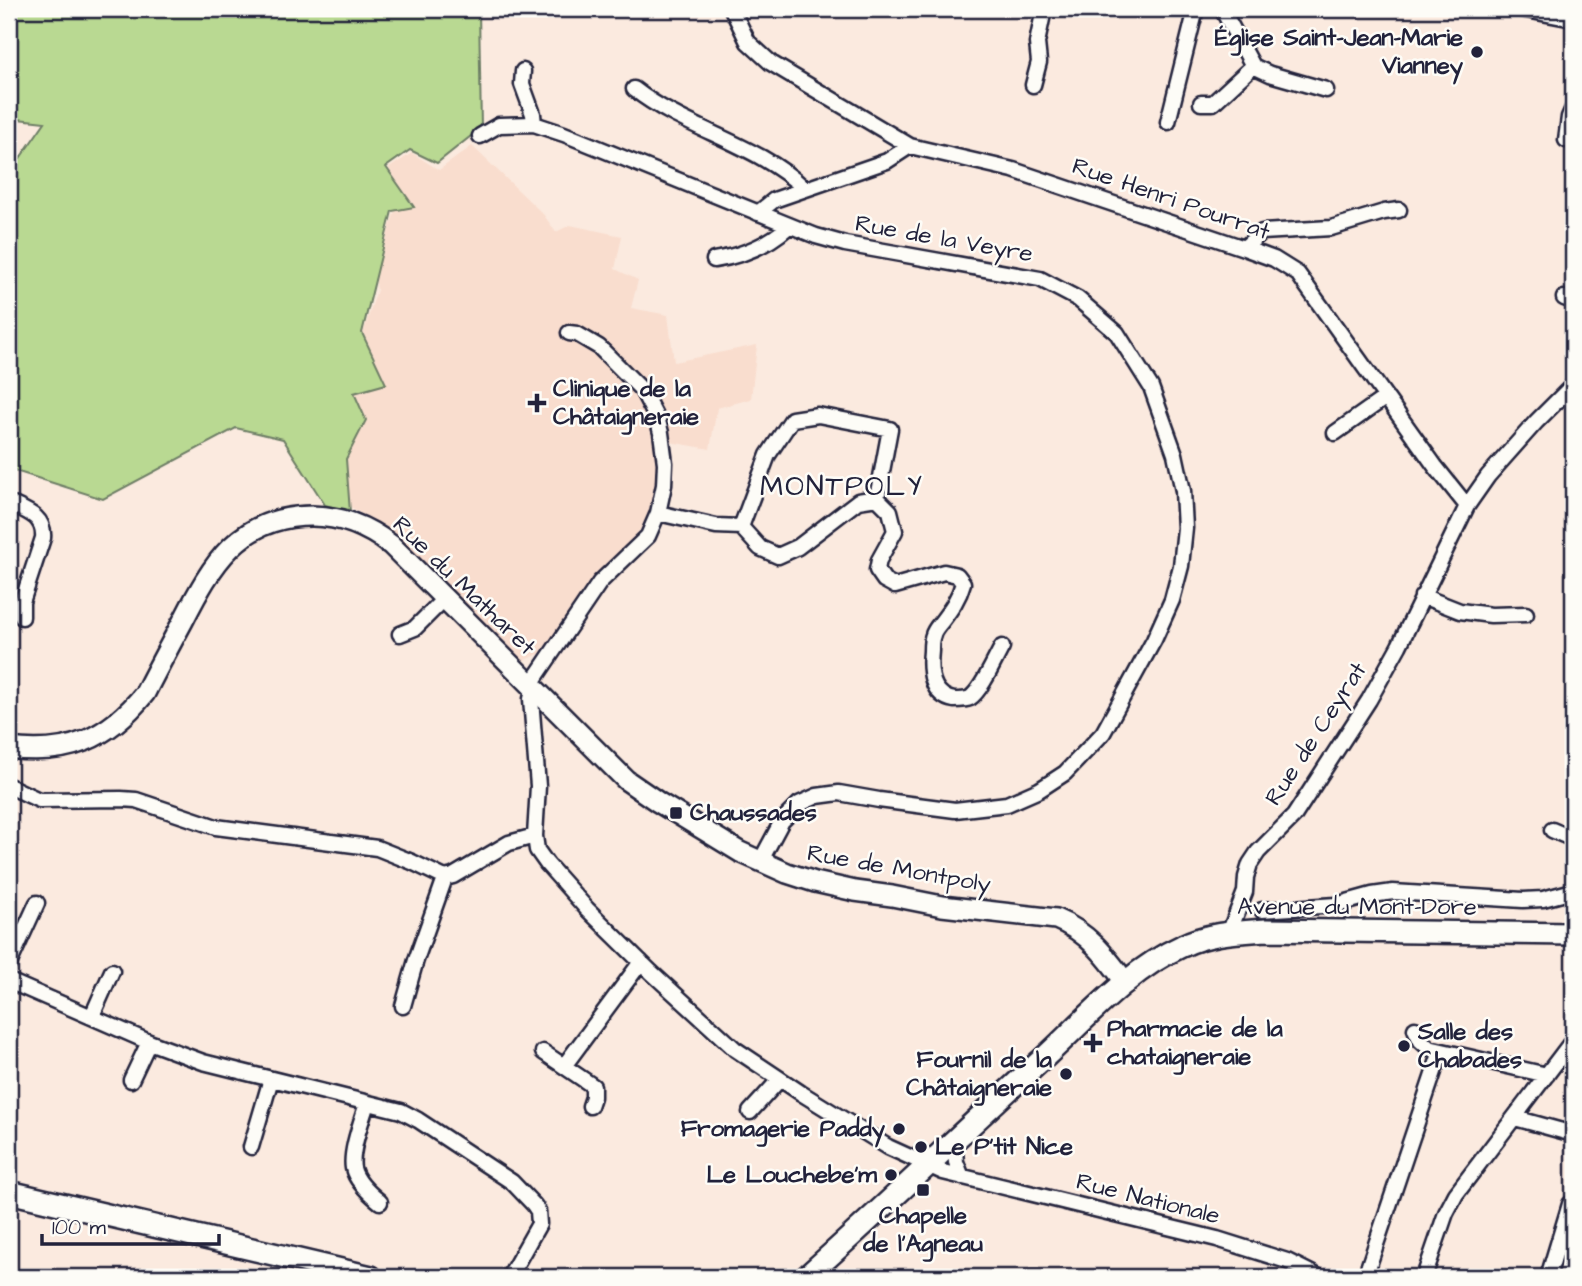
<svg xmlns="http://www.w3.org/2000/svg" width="1582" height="1286" viewBox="0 0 1582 1286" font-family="'Architects Daughter',sans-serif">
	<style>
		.built { fill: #f9ddce }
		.green { fill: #b9d992; stroke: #6e7e66; stroke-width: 2 }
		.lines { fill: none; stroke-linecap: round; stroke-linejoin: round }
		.street-casing { stroke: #22223b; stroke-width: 19 }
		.secondary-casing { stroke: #22223b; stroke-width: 24 }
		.primary-casing { stroke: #22223b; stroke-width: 26 }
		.street { stroke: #fdfcf7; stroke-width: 14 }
		.secondary { stroke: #fdfcf7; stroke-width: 19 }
		.primary { stroke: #fdfcf7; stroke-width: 21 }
		.poi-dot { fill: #22223b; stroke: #fdfcf7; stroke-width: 2.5 }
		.labels { text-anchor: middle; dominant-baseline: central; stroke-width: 5; stroke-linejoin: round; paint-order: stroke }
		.poi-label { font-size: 24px; font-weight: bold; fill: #22223b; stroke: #fdfcf7; text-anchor: start }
		.street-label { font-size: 24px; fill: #22223b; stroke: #fdfcf7 }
		.quarter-label { font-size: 28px; letter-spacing: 2px; fill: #22223b; stroke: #fdfcf7 }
	</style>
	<rect width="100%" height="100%" fill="#fbeadf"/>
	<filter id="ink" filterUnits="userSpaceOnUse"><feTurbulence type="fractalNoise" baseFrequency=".0143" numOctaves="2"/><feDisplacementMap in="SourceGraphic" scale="14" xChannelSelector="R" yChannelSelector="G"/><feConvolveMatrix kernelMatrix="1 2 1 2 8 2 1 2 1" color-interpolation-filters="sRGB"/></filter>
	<g filter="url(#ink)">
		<path class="built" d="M472 146 543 214 556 232 570 225 622 236 615 269 638 280 631 308 668 315 674 362 757 345 751 399 717 408 710 449 670 442 658 448V474L654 506 641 528 628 548 593 578 542 653 522 661 440 578 431 575 388 530 349 506 331 432 377 290 375 275 395 210 389 168 412 153 439 170Z"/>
		<path class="green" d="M9 9H479L481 128 437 163 410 150 386 167 414 207 392 211 362 333 386 384 354 393 366 420 346 459 350 512 325 505 283 439 236 428 103 499 9 469V174L45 122 9 118Z"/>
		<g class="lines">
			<g class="street-casing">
				<path id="street" d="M732 9 748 42 771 63 910 146
					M1222 9 1253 66 1270 74 1326 90
					M1521 9 1573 19
					M523 71 522 84 533 114 534 124
					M1033 85 1039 62 1037 43 1044 9
					M634 89C686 130 757 143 805 189
					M1201 103H1213L1253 66
					M1168 122 1196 9
					M480 136 499 125 534 124 564 134 816 236 845 244 1040 279 1078 299 1117 333 1151 387 1175 454 1183 491 1185 528 1181 566 1172 600 1154 640 1103 733 1065 773 1039 790 1007 804 955 810 879 800 839 793 817 796 799 804 782 821 760 862
					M1566 140 1569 117 1573 108
					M758 213 774 200 887 161 910 146 1013 170 1244 248 1274 259 1298 274 1435 466 1467 506
					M1244 248 1262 232 1331 228 1384 212 1399 210
					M714 260C742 256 768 245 789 226
					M1564 298 1573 301
					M569 333 577 334 599 347 642 390 658 421 661 433 665 463 664 485 658 513 648 536 600 582 535 678 531 699 538 786 535 836 537 850 547 864 587 909 651 972 735 1049 801 1093 888 1147 943 1172 1217 1239 1287 1261 1319 1277
					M1335 433 1386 397
					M9 503C26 511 45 516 43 538L22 602V617
					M658 513 716 526 741 527 760 548 778 556 798 547 858 501 877 498 890 511 895 531 879 560 877 570 884 580 895 586 944 572 957 575 963 583C959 598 951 609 942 621 939 625 934 630 933 635 931 639 931 646 931 651 929 670 931 696 954 700 959 700 966 700 970 698 982 690 995 659 1002 647
					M741 527 768 455 792 419 818 415 890 429 877 498
					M1422 596 1460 611 1491 615 1526 614
					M400 634 415 628 445 598
					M9 786 39 800 121 799 136 800 216 827 377 848 412 862 445 878 453 876 509 843 535 836
					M1552 830 1573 839
					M1262 910 1336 905 1372 895 1393 892 1523 900 1543 899 1573 891
					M1229 933 1245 892 1246 877 1250 864 1258 852 1294 816 1369 700 1399 646 1467 506 1488 476 1536 422 1573 385
					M9 964 37 903
					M9 981 149 1042 203 1062 401 1111 418 1120 512 1182 534 1205 538 1211 539 1224 509 1277
					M403 1006 416 960 445 878
					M92 1016 112 971
					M1415 1029 1421 1041 1429 1048 1547 1075
					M543 1052 593 1086V1097L590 1106
					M564 1066 641 962
					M131 1080 149 1042
					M367 1103C362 1120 350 1151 353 1168 356 1181 370 1194 380 1202
					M750 1112 780 1079
					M1515 1118 1573 1134
					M954 1141 956 1162 962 1177
					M251 1147 271 1079
					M1365 1277 1441 1051
					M1424 1277 1446 1213 1456 1194 1573 1040
					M1548 1277 1570 1204 1573 1206"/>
			</g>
			<g class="secondary-casing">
				<path id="secondary" d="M9 748C68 756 108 739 145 693 157 669 170 645 183 621 212 564 239 516 312 516 342 516 368 527 391 545L626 780 658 802 740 852 787 873 815 882 855 891 892 896 942 906 1056 919C1088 932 1106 956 1126 983"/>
			</g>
			<g class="primary-casing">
				<path id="primary" d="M9 1192 371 1277
					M806 1277C887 1205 965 1129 1046 1056 1088 1017 1129 970 1182 946 1208 933 1238 932 1266 930L1573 934"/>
			</g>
			<use href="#street" class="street"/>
			<use href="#secondary" class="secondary"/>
			<use href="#primary" class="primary"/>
		</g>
	</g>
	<g class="poi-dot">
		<circle cx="1477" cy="52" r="7"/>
		<path d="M533.5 392.5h7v7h7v7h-7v7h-7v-7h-7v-7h7z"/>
		<rect x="669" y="806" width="14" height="14" rx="3.5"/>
		<path d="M1089.5 1032.5h7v7h7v7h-7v7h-7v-7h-7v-7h7z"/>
		<circle cx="1404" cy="1046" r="7"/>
		<circle cx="1066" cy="1074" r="7"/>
		<circle cx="899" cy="1129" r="7"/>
		<circle cx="921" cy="1147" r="7"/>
		<circle cx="891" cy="1175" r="7"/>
		<rect x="916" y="1183" width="14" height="14" rx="3.5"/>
	</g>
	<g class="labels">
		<g class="poi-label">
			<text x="1463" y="38" text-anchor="end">Église Saint-Jean-Marie<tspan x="1463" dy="28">Vianney</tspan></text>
			<text x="553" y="389">Clinique de la<tspan x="553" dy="28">Châtaigneraie</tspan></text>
			<text x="690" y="813">Chaussades</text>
			<text x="1107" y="1029">Pharmacie de la<tspan x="1107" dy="28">chataigneraie</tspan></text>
			<text x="1418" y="1032">Salle des<tspan x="1418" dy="28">Chabades</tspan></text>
			<text x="1052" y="1060" text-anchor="end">Fournil de la<tspan x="1052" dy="28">Châtaigneraie</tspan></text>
			<text x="885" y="1129" text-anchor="end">Fromagerie Paddy</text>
			<text x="935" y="1147">Le P'tit Nice</text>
			<text x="877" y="1175" text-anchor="end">Le Louchebe'm</text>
			<text x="923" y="1216" text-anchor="middle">Chapelle<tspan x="923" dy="28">de l'Agneau</tspan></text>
		</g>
		<g class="street-label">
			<text transform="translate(1171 199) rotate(19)">Rue Henri Pourrat</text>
			<text transform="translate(944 239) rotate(10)">Rue de la Veyre</text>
			<text transform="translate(464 586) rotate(44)">Rue du Matharet</text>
			<text transform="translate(1316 734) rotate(-57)">Rue de Ceyrat</text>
			<text transform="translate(899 869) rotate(10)">Rue de Montpoly</text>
			<text x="1357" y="907">Avenue du Mont-Dore</text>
			<text transform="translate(1148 1199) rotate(14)">Rue Nationale</text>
		</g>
		<g class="quarter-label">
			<text x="842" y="486">MONTPOLY</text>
		</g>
	</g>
	<rect width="1582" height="1286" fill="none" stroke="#fdfcf7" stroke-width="35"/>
	<rect x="18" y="18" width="1547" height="1251" fill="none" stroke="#22223b" stroke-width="2.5" filter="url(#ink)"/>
	<path d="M42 1234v10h177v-10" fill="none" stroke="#22223b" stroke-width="3.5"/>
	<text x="52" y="1234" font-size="21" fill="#22223b" stroke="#fdfcf7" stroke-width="5" paint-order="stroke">100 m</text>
</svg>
